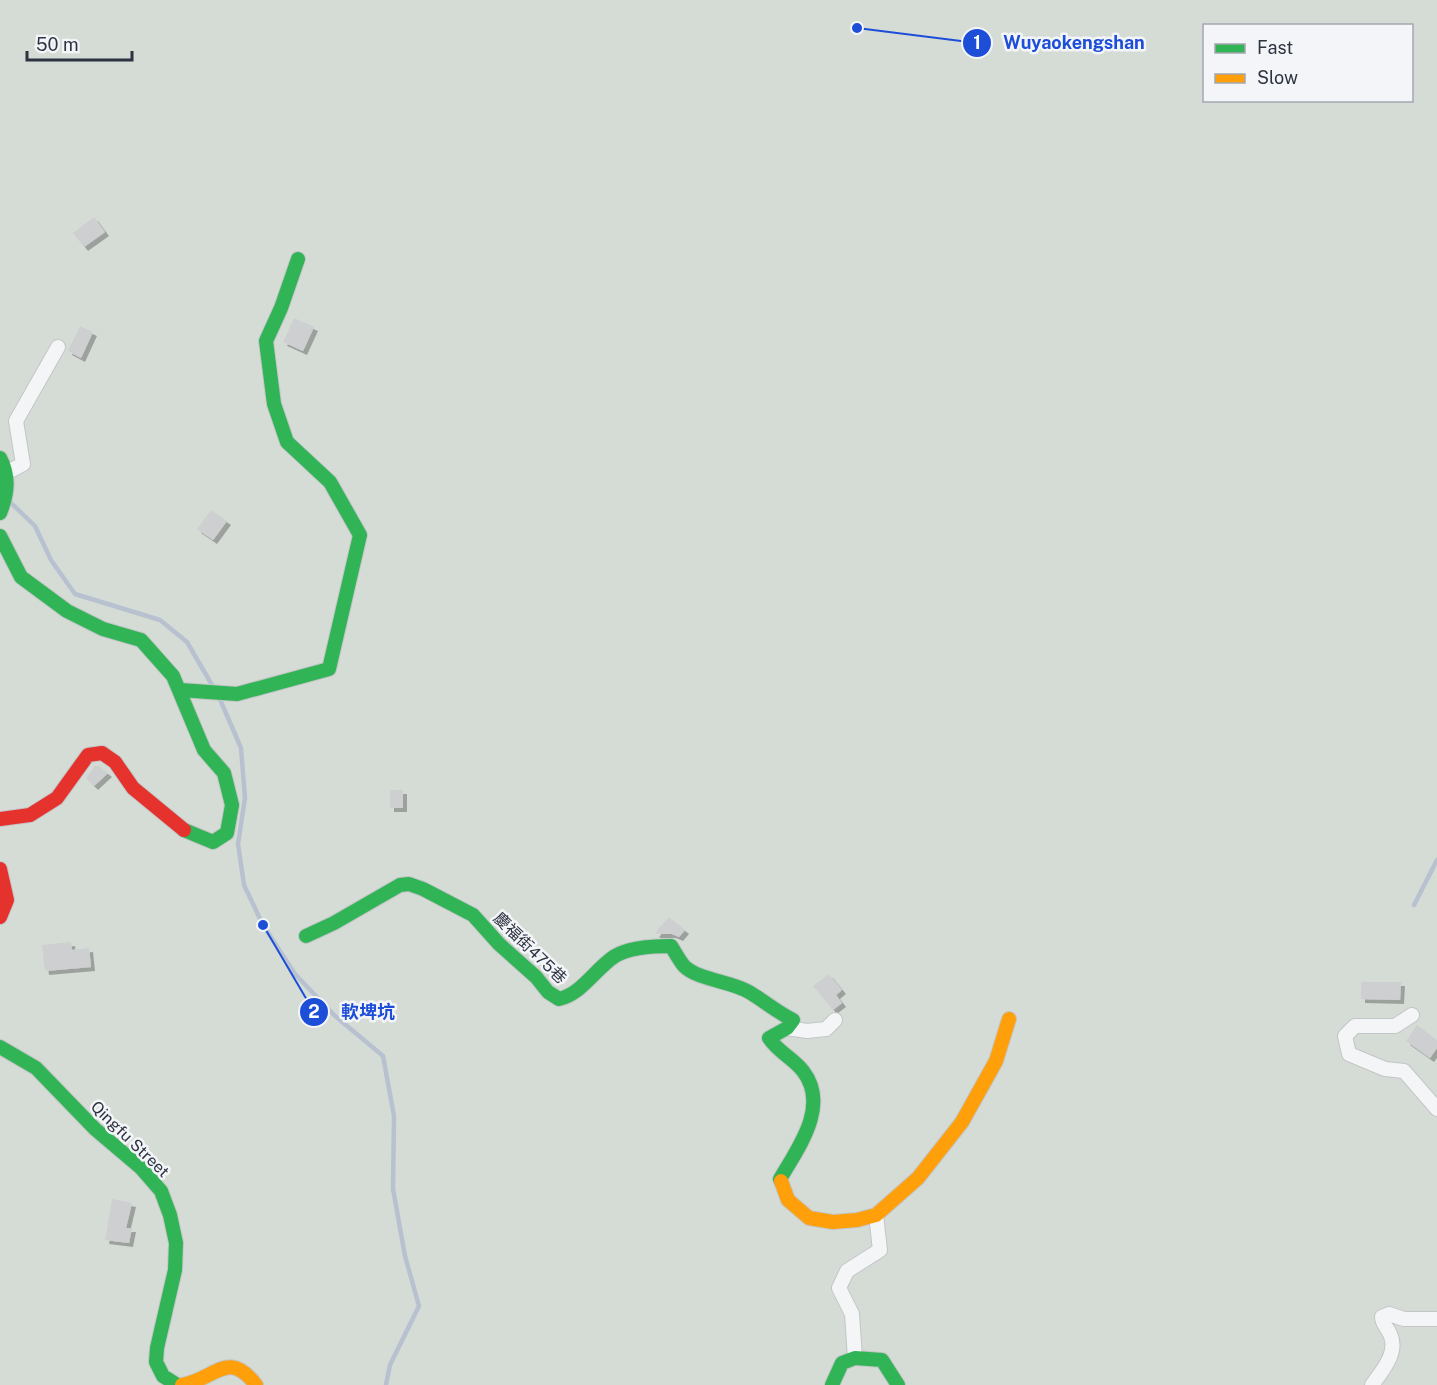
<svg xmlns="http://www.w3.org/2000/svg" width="1437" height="1385" viewBox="0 0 1437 1385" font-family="'Public Sans','Noto Sans TC',sans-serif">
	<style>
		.green { fill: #d5dcd6; fill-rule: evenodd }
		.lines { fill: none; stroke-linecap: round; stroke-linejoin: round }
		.stream { stroke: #b7c1d0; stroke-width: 4.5 }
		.building { fill: #cecfd1; filter: url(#shadow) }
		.street-casing { stroke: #c3c5c7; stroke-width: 16 }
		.fast-casing { stroke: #c3c5c7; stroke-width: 16 }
		.slow-casing { stroke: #c3c5c7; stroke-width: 16 }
		.jam-casing { stroke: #c3c5c7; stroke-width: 16 }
		.street { stroke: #f4f5f6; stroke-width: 14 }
		.fast { stroke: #30b455; stroke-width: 14 }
		.slow { stroke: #ff9f0a; stroke-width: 14 }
		.jam { stroke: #e5322d; stroke-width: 14 }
		.labels { text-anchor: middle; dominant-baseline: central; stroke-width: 5; stroke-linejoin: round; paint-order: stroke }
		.street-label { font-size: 16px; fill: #2d3341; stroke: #f4f5f8 }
		.leader { fill: none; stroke: #1d4ed8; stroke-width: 2 }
		.callout-dot { fill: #1d4ed8; stroke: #f4f5f8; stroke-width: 2 }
		.mark-label { font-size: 18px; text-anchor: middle; font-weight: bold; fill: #fff }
		.callout-label { font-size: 18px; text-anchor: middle; font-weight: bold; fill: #1d4ed8; stroke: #f4f5f8; stroke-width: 5; stroke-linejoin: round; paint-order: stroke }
	</style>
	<defs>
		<filter id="shadow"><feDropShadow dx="4" dy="4" stdDeviation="0" flood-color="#0004"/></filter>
	</defs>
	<rect width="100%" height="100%" fill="#e5e7e9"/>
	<path class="green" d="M0 0H1437V1385H0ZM1204 26H1412V100H1204Z"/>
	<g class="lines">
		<path class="stream" d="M9 501 35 526 51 560 75 594 160 620 187 642 212 685
			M219 697 241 748 245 798 238 844 244 885 263 925 295 974 334 1015 383 1056 394 1116 393 1189 405 1256 419 1306 390 1365 386 1385
			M1414 905 1437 860"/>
	</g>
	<path class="building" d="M94 217 105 232 84 247 73 233Z
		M294 318 314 327 303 351 283 342Z
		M80 326 93 332 81 358 68 351Z
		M211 510 227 521 213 540 197 529Z
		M95 766H99L108 773 94 786 86 778Z
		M390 790H403V808H390Z
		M669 917 685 930 679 937 672 934H657L655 933Z
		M71 942 72 950 89 948 91 967 45 971 42 945Z
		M829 974 842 990 836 995 842 1003 833 1010 813 986Z
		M1361 982H1401L1400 1000 1361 999Z
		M1417 1025 1437 1040V1048L1430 1058 1406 1041Z
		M112 1199 132 1203 126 1228H132L129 1243 105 1240Z"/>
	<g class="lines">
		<g class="street-casing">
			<path id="street" d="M6 473 23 464 16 421 58 347
				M1412 1015 1395 1026H1355L1345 1036 1349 1054 1385 1069 1404 1071 1437 1109
				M787 1028 807 1031 826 1029 835 1020
				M855 1358 852 1314 839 1288 847 1271 880 1250 876 1215
				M1372 1385C1382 1371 1399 1352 1390 1334 1387 1327 1382 1324 1382 1317L1389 1314 1404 1319H1437"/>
		</g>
		<g class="fast-casing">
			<path id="fast" d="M0 458C10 476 8 494 0 513
				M0 536 21 577 67 611 103 629 141 640 173 676 204 750 224 773 232 805 227 833 213 842 184 830
				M180 690 237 694 329 669 360 535 330 482 287 442 274 404 266 341 281 308 298 259
				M306 936 334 923 400 885 409 884 423 889 473 915 499 944 536 977 548 992 559 999C582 994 596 968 615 956 630 947 654 946 671 946 675 952 679 960 684 966 698 980 731 981 749 992 764 1001 777 1012 793 1020L787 1028 769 1038C778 1052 793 1058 803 1071 830 1106 798 1148 780 1179L781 1181
				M0 1047 36 1068 95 1129 141 1168 161 1191 170 1215 176 1243 175 1270 157 1348 156 1362 163 1376 177 1385
				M832 1385 842 1363 855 1358 882 1360 898 1385"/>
		</g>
		<g class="slow-casing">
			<path id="slow" d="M781 1181 788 1200 809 1218 833 1222 857 1220 876 1215 918 1178 962 1122 996 1061 1009 1019
				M182 1385C216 1379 228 1348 256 1385"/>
		</g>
		<g class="jam-casing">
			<path id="jam" d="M0 819 30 815 57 798 88 755 102 753 115 762 133 788 184 830
				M0 869 7 900 0 917"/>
		</g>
		<use href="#street" class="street"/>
		<use href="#fast" class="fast"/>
		<use href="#slow" class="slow"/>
		<use href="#jam" class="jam"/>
	</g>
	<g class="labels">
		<g class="street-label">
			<text transform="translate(530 948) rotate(44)">慶福街475巷</text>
			<text transform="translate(130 1139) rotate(44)">Qingfu Street</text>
		</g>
	</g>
	<path class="leader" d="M857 28L977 43M263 925L314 1012"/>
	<g class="callout-dot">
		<circle cx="857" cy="28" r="6"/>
		<circle cx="263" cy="925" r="6"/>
		<circle cx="977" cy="43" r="15"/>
		<circle cx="314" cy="1012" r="15"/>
	</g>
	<g class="mark-label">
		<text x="977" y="49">1</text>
		<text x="314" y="1018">2</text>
	</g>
	<g class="callout-label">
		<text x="1074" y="49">Wuyaokengshan</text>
		<text x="368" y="1018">軟埤坑</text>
	</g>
	<rect x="1203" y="24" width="210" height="78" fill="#f4f5f8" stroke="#a4a7af" stroke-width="1.5"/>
	<rect x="1215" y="44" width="30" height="9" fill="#30b455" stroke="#a4a7af" stroke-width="1.5"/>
	<text x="1257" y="54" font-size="18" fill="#2d3341">Fast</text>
	<rect x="1215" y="74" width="30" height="9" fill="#ff9f0a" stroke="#a4a7af" stroke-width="1.5"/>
	<text x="1257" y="84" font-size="18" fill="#2d3341">Slow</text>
	<path d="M27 51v9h105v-9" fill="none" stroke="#2d3341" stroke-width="3"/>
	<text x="36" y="51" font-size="18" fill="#2d3341" stroke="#f4f5f8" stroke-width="4.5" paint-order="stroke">50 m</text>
</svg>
